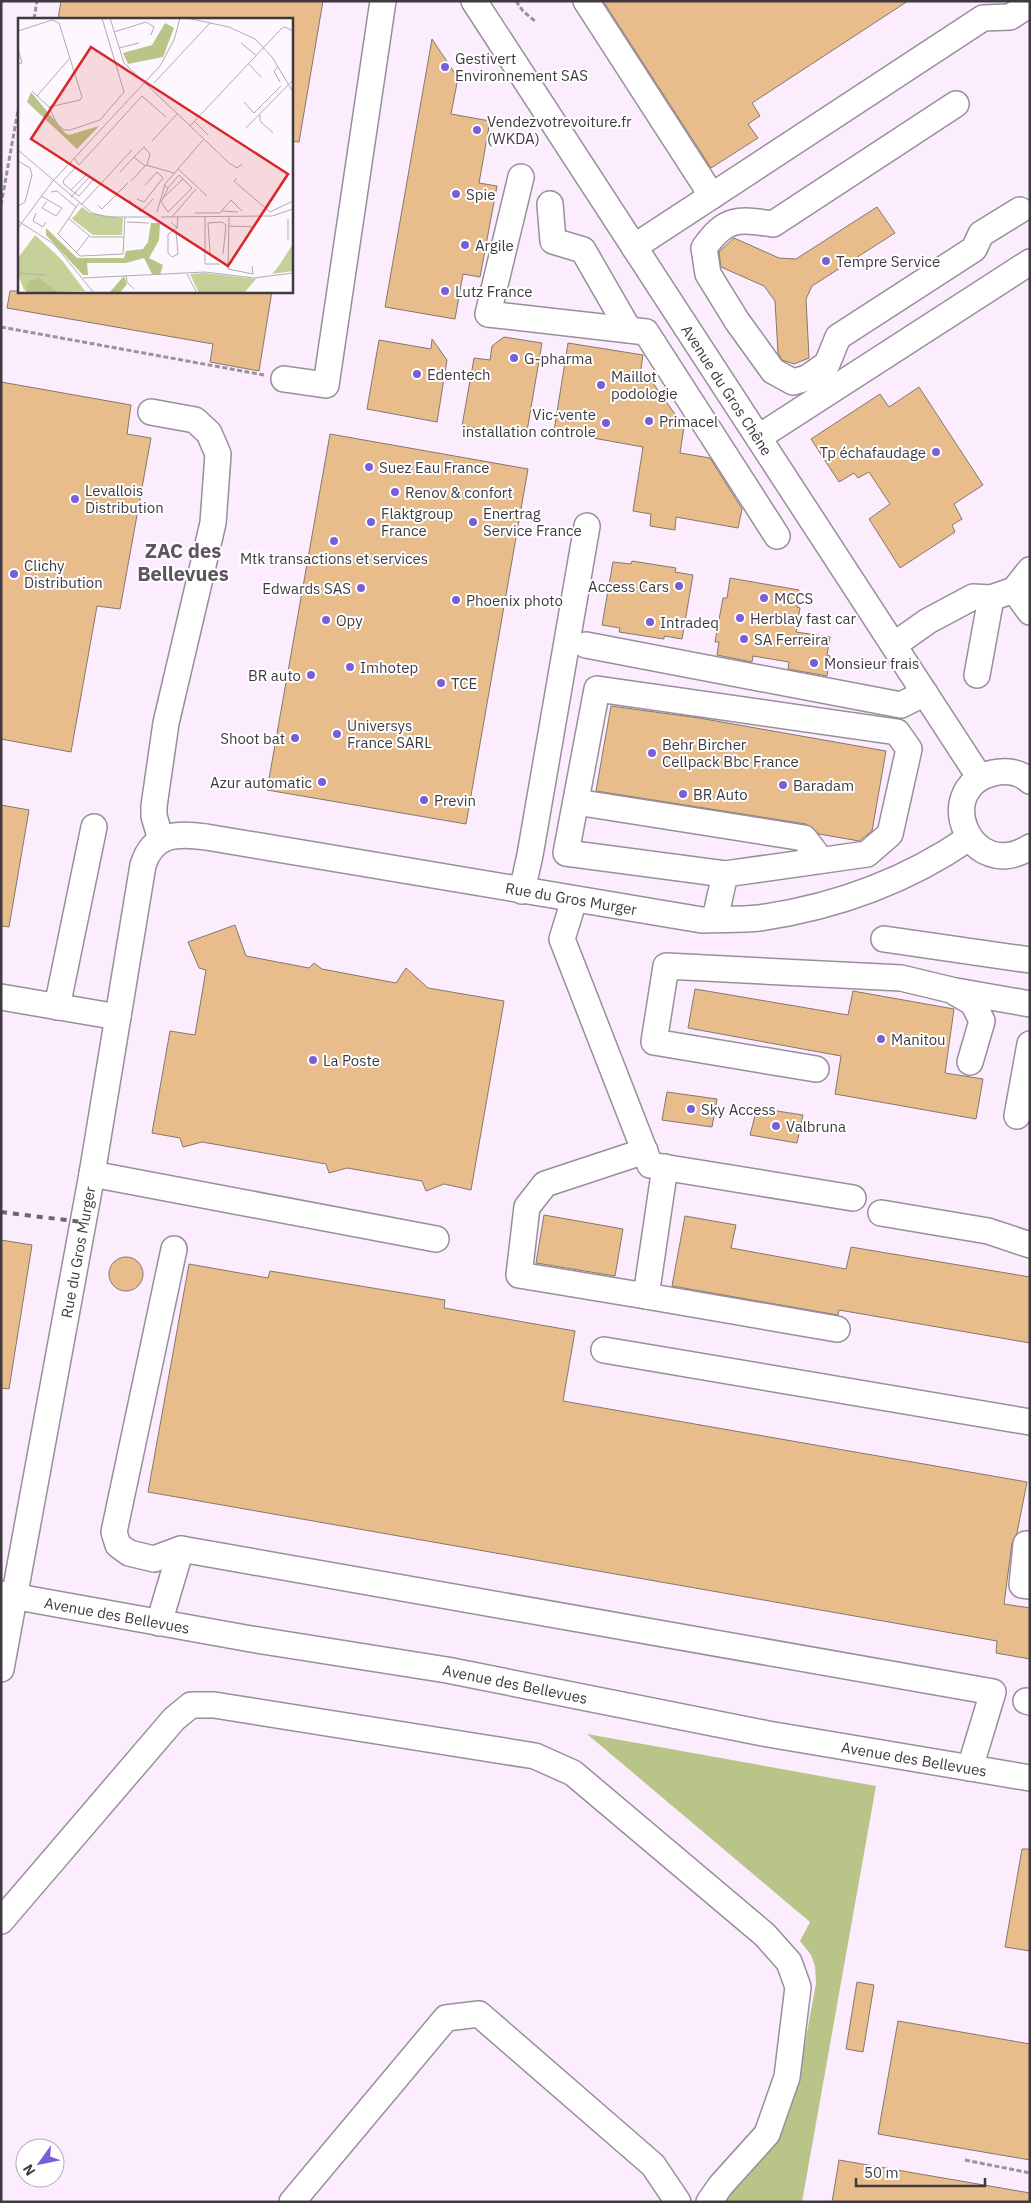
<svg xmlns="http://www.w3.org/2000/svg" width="1031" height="2203" viewBox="0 0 1031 2203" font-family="'IBM Plex Sans',sans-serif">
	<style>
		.built { fill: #fbedfd; fill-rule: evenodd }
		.forest { fill: #b9c588 }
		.building { fill: #e9bc8c; stroke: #84786c }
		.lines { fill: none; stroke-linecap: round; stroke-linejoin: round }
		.minor-casing { stroke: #998e9b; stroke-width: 28 }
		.path { stroke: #989399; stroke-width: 3; stroke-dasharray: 5 2.5; stroke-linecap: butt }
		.minor { stroke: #fff; stroke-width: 25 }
		.rail { stroke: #6b666b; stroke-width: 4; stroke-dasharray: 6 6; stroke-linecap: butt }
		.poi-dot { fill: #785ed9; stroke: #fff; stroke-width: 2 }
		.labels { text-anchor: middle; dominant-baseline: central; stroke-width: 4; stroke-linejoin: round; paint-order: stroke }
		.poi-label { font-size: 15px; fill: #3f3a40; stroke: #fff; text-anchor: start }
		.street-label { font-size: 15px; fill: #3f3a40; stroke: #fff }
		.district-label { font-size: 20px; font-weight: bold; fill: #5e5460; stroke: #fff }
		.inset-road { fill: none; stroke: #b1acb1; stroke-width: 1 }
		.view { fill: #d62828; fill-opacity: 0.15; stroke: #d62828; stroke-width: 2.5 }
		.inset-edge { fill: none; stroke: #3f3a40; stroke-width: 2.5 }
	</style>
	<rect width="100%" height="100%" fill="#fdf8fd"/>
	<path class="built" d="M1 1H1030V2202H1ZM19 19H291V291H19ZM25 2148H55V2178H25Z"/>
	<path class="forest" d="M587 1734 876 1786 802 2202H725L784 2127 802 2060 816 1983 815 1966 811 1955 800 1941 810 1922Z"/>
	<path class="building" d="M61 1H323L299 142 291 141V19H58Z
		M603 1H908L752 103 760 116 748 124 758 138 711 168Z
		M432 39 458 78 451 114 490 121 479 183 497 186 480 277 463 274 455 319 385 307Z
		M877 207 895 233 812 286 806 299 809 358 794 364 782 360 778 353 775 301 764 286 721 267 719 252 734 238 779 258 796 259Z
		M10 291H272L259 371 210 362 213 344 7 308Z
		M504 337 542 343 526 437 462 426 474 358 490 360 492 346Z
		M432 339 447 360 437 422 367 409 379 340 431 349Z
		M568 343 643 355 640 375 648 376 684 427 680 453 710 458 742 509 738 528 676 517 675 530 650 526 651 514 633 511 643 447 554 431Z
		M1 382 131 405 127 434 151 438 120 609 97 606 71 752 1 739Z
		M919 387 983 485 954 504 962 519 952 525 955 532 900 568 869 519 890 504 869 472 858 478 854 473 839 482 811 439 880 394 889 407Z
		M330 434 528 469 466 824 267 790Z
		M632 561 676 568 675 572 693 575 682 639 664 636V639L619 632 620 628 602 625 613 562 631 564Z
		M730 578 799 590 797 607 800 608 796 632 830 637 827 655 830 656 827 676 788 669 789 662 753 656 752 662 717 655 719 642H715L723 598H727Z
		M611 706 699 718 886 751 872 831 859 841 819 834 806 824 596 791Z
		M1 805 29 810 9 927 1 926Z
		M235 925 246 956 309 968 314 963 322 969 396 983 406 968 428 988 504 1001 471 1190 444 1184 426 1191 422 1181 347 1168 329 1173 326 1164 202 1142 183 1147 180 1138 152 1133 170 1031 195 1035 206 970 199 968 188 942Z
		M695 989 848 1015 853 991 954 1009 945 1073 983 1079 976 1119 835 1094 841 1056 688 1028Z
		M667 1092 717 1099 712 1127 662 1120Z
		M757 1108 803 1115 797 1143 750 1135Z
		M544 1215 623 1229 615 1276 536 1263Z
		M685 1216 736 1225 731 1248 846 1269 851 1247 1030 1277V1343L839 1310 838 1315 672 1286Z
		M1 1240 32 1245 9 1389 1 1388Z
		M109 1274a17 17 0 1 1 34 0a17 17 0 1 1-34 0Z
		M189 1264 268 1278 270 1271 445 1300 444 1308 575 1331 563 1401 1027 1482 1017 1533 1012 1543 1004 1604 1030 1608V1659L996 1653 997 1641 148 1492Z
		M1022 1849H1030V1951L1005 1947Z
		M857 1982 874 1985 863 2052 846 2049Z
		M898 2021 1030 2044V2160L878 2134Z
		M839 2160 1030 2193V2202H832Z"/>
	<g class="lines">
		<g class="minor-casing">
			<g id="minor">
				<path id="s1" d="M474 1 980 778"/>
				<path d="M586 1 712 196"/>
				<path d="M956 104 773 224C738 219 726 217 704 248L708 274 737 321 773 371 793 382 807 378 827 364 838 337 974 249 981 234 1020 210"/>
				<path d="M521 177 488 314 646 332 777 536"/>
				<path d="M550 204 553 241 583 250 629 330"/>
				<path d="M634 247 983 18 1010 17 1030 4"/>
				<path d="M284 379 326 385 383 1"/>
				<path d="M151 412 195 420 209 433 218 454 213 523 166 723 154 806V816L161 840"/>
				<path d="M759 437 1030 262"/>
				<path d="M1014 590 1030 612"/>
				<path d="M991 598 1014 590 1030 570"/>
				<path d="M586 645 901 705 925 693"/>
				<path d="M894 645 928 621 973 597 991 598 977 675"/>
				<path d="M1030 781C1020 772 1006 770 993 773 931 788 970 885 1030 847"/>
				<path d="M576 802 804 838 821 860"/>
				<path d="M522 891 530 855 587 526"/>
				<path d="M574 900 562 939 650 1165 853 1198"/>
				<path d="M715 919 725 874 566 853 597 689 897 732 909 749 890 834 867 854 725 874"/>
				<path d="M884 939 1030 960"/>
				<path d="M956 991 1030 1004"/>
				<path d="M1 997 118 1017"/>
				<path d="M57 1007 94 827"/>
				<path d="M816 1069 654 1042 666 966 901 978 951 990 973 1003 982 1021 970 1062"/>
				<path d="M1017 1116 1030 1044"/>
				<path d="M645 1151 545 1184 527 1207 519 1275 646 1296"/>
				<path d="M665 1167 646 1296 837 1329"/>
				<path d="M92 1174 436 1239"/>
				<path d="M881 1213 988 1231 1030 1245"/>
				<path d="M174 1249 114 1532 118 1545 129 1553 154 1559 181 1549 993 1692 970 1768"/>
				<path d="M604 1350 1030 1422"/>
				<path d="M1026 1544 1022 1585 1030 1586"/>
				<path id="s2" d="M1 1594 251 1639 447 1670 768 1734 1030 1778"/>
				<path d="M159 1623 181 1549"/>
				<path id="s3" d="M1 1669 92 1174 143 865C153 833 177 833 206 837L702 920C721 919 741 920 759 918 836 907 905 882 969 838"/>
				<path d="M1026 1701 1030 1702"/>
				<path d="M1 1921 174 1719 191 1705H214L535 1756 573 1773 765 1935 789 1962 798 1987 787 2077 767 2134 721 2185 709 2202"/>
				<path d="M292 2202 446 2018 479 2014 653 2165 678 2202"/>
			</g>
		</g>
		<path class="path" d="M516 1 523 11 536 22
			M34 19 37 1
			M1 205 19 105
			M1 327 264 375
			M965 2160 1030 2173"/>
		<use href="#minor" class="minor"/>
		<path class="rail" d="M1 1212 82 1222"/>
	</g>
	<g class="poi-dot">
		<circle cx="445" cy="67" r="5"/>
		<circle cx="477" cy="130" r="5"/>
		<circle cx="456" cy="194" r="5"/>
		<circle cx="465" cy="245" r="5"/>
		<circle cx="826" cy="261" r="5"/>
		<circle cx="445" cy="291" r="5"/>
		<circle cx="514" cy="358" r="5"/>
		<circle cx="417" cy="374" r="5"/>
		<circle cx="601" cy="385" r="5"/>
		<circle cx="649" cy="421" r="5"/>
		<circle cx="606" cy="423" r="5"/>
		<circle cx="936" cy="452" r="5"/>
		<circle cx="369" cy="467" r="5"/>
		<circle cx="395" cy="492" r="5"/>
		<circle cx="75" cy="499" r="5"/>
		<circle cx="371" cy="522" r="5"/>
		<circle cx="473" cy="522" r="5"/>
		<circle cx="334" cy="541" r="5"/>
		<circle cx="14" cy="574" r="5"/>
		<circle cx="679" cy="586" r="5"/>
		<circle cx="361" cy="588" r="5"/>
		<circle cx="764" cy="598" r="5"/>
		<circle cx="456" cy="600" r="5"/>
		<circle cx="740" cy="618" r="5"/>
		<circle cx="326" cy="620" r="5"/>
		<circle cx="650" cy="622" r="5"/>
		<circle cx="744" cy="639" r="5"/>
		<circle cx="814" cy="663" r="5"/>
		<circle cx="350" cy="667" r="5"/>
		<circle cx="311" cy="675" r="5"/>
		<circle cx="441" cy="683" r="5"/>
		<circle cx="337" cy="734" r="5"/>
		<circle cx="295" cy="738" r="5"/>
		<circle cx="652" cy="753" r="5"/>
		<circle cx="322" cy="782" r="5"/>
		<circle cx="783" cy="785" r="5"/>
		<circle cx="683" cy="794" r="5"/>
		<circle cx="424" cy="800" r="5"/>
		<circle cx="881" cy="1039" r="5"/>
		<circle cx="313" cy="1060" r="5"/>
		<circle cx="691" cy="1109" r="5"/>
		<circle cx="776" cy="1126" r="5"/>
	</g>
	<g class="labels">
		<g class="poi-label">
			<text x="455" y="58">Gestivert<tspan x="455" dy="17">Environnement SAS</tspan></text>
			<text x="487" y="121">Vendezvotrevoiture.fr<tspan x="487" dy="17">(WKDA)</tspan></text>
			<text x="466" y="194">Spie</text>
			<text x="475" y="245">Argile</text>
			<text x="836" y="261">Tempre Service</text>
			<text x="455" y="291">Lutz France</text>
			<text x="524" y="358">G-pharma</text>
			<text x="427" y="374">Edentech</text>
			<text x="611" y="376">Maillot<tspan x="611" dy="17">podologie</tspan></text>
			<text x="596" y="414" text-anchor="end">Vic-vente<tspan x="596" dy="17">installation controle</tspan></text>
			<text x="659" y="421">Primacel</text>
			<text x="926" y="452" text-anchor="end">Tp échafaudage</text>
			<text x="379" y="467">Suez Eau France</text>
			<text x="85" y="490">Levallois<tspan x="85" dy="17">Distribution</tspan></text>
			<text x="405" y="492">Renov &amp; confort</text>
			<text x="381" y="513">Flaktgroup<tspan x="381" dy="17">France</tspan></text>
			<text x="483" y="513">Enertrag<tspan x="483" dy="17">Service France</tspan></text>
			<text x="334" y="558" text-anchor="middle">Mtk transactions et services</text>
			<text x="24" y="565">Clichy<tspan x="24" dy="17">Distribution</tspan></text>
			<text x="669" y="586" text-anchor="end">Access Cars</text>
			<text x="351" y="588" text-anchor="end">Edwards SAS</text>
			<text x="774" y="598">MCCS</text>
			<text x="466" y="600">Phoenix photo</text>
			<text x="750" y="618">Herblay fast car</text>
			<text x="336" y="620">Opy</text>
			<text x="660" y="622">Intradeq</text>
			<text x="754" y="639">SA Ferreira</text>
			<text x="824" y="663">Monsieur frais</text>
			<text x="360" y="667">Imhotep</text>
			<text x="301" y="675" text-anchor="end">BR auto</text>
			<text x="451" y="683">TCE</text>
			<text x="347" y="725">Universys<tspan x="347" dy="17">France SARL</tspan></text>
			<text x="285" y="738" text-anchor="end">Shoot bat</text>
			<text x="662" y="744">Behr Bircher<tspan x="662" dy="17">Cellpack Bbc France</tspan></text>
			<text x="312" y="782" text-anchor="end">Azur automatic</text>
			<text x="793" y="785">Baradam</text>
			<text x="693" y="794">BR Auto</text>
			<text x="434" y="800">Previn</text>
			<text x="891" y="1039">Manitou</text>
			<text x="323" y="1060">La Poste</text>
			<text x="701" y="1109">Sky Access</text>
			<text x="786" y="1126">Valbruna</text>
		</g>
		<g class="street-label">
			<text stroke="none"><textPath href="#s1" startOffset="464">Avenue du Gros Chêne</textPath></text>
			<text stroke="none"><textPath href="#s3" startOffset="1264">Rue du Gros Murger</textPath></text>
			<text stroke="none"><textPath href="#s3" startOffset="424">Rue du Gros Murger</textPath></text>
			<text stroke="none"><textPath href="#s2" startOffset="118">Avenue des Bellevues</textPath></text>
			<text stroke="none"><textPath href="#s2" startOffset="522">Avenue des Bellevues</textPath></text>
			<text stroke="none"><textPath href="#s2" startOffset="928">Avenue des Bellevues</textPath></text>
		</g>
		<g class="district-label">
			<text x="183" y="550">ZAC des<tspan x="183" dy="23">Bellevues</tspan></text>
		</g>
	</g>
	<g transform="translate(18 18)">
		<rect width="275" height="275" fill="#fdf8fd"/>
		<path d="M64 189 72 195 105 200 104 217H75L54 201ZM17 217 43 241 67 273 10 275 6 272 0 257V240ZM275 226V253L254 256 260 249ZM187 255 238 261 226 275H181L172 256Z" fill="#c6d199"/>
		<path d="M147 5 156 10 145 39 110 46 105 35 134 27ZM13 74 47 115 51 117 81 108 59 131 9 84ZM133 205H142L141 222 131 240 145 247 142 257 134 256 126 240 108 245H69L70 257H65L28 217V210L59 240H106L108 233 125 231 130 224ZM106 258 109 266 102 275H91ZM21 260 38 273 37 275 8 273 11 263Z" fill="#b9c588"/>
		<path class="inset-road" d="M92 0 106 45 211 145 219 150 224 146M169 0 211 9 237 21 254 39 275 74M0 13 34 2 41 5 64 79 62 82 31 89 14 73M96 14 128 4 136 9 133 17M223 25 238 37M101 30 121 25M0 31 4 45 0 46M230 45 243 59M260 49 256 53 262 64M136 65 192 5M19 78 52 40M226 84 236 95 263 68M31 89 39 106 46 112H52L82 102 106 74 84 0M242 97V103L255 115M176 103 190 117M172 108 263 11 267 9 275 13M228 110 275 62M134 123 159 96M0 132 74 195 88 199H134M116 139 126 129 132 136 129 147M56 140 61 147 124 78 148 99M0 143 12 150 14 157 7 184 0 188M160 151 189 178M102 154 116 139 127 148M219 160 216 163 252 194 275 183M113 163 128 147 156 155M146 167 150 170 161 157 174 170 150 194 143 184 150 170M53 172 69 156 72 158M33 174 39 173 58 189M23 178 44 190 38 198 24 190 29 183M53 179 57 175 72 158 75 162 61 178 53 172 46 166 45 163 58 149M145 180 165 161M119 181 126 184 145 160 139 154 127 167M111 182 123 194 135 181M61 185 40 216 62 238 105 236 107 199M63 187 114 132M80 187 84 191 110 165M204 193 220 194M139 194 147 166 185 122M18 195 15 203 25 209 28 204M177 195H202L213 182 224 193M143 199 254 198 275 191M154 199 178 171M187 199V246H202M211 199 210 251 235 256 234 248M50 200 73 219H106M0 203 36 226 76 275M109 204 131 205M153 204 159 210 160 199M211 208 237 209M0 210 34 164 142 48 156 22 162 0M158 213 160 236 154 239 150 235V216L159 210M270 222V201M58 235 71 218M192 235 190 205 204 204 208 207 205 236M0 255 28 257M169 256 179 275M108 257 109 264 116 271M65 260 187 254 236 260 275 255"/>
		<path class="view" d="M73 29 270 156 210 248 13 121Z"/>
		<rect width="275" height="275" class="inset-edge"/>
	</g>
	<rect width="1031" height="2203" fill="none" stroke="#3f3a40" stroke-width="5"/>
	<g transform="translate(40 2163) rotate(237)"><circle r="24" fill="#ffffff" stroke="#b2b0b3"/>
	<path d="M0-4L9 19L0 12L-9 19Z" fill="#785ed9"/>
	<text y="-8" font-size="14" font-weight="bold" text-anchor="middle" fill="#3f3a40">N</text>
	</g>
	<path d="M856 2178v8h129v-8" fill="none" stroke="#3f3a40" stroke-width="2.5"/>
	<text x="864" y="2178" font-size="15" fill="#3f3a40" stroke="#ffffff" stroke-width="4" paint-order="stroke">50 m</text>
</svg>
